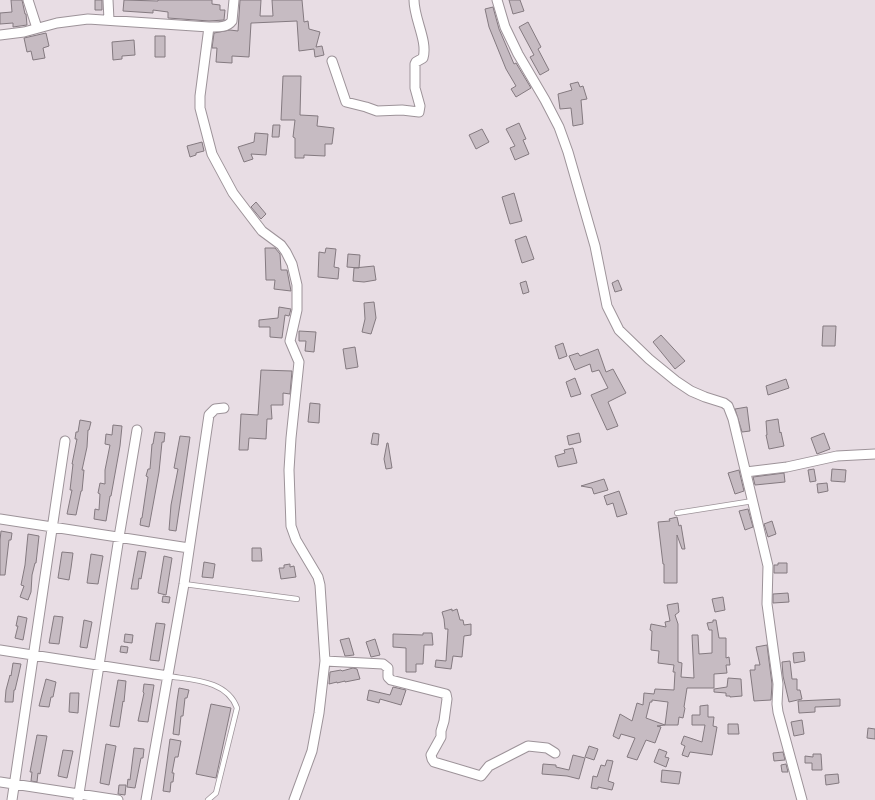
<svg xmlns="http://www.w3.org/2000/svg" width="875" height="800" viewBox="0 0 875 800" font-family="'Golos Text',sans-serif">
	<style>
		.building { fill: #c6bbc2; stroke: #847a80 }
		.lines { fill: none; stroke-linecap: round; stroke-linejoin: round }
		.lane-casing { stroke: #9d9399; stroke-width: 6 }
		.street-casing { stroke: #9d9399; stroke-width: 11 }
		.lane { stroke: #fff; stroke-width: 4.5 }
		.street { stroke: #fff; stroke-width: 9 }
	</style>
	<rect width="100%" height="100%" fill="#e8dde4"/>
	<path class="building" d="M11 0H22L25 14H26L27 25 13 27V23L0 24V13L12 12Z
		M95 0H102V10H95Z
		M124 0 158 1V0H212V4L220 5V10H225L224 20 209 21 168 18V12L153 10V13L123 11Z
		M240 0H261L260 16H273L272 0H302L304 22 308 21 309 29 320 32 316 47 322 46 324 55 315 57 314 49 299 51 297 21 252 23H251L249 57 232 56V63L216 62 217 48H212L214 33 230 30 238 31Z
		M509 0H520L524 11 513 14Z
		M493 7 499 29 514 64 516 63 531 88 516 97 511 89 516 86 506 69 489 27 485 9Z
		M528 22 541 47 538 49 549 70 540 75 530 57 534 55 519 27Z
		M46 33 49 46 43 48 45 58 33 60 31 51 27 52 24 38Z
		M155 36H165V57H155Z
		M134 40 135 55 122 56V59L113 60 112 42Z
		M283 76H301L300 115 318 116 317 126 334 128 332 144H325V156L304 155V158H295V138L293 137 295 120H281Z
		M578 82 580 87 583 86 587 99 581 100 583 124 573 126 571 108 560 109 558 94 572 90 570 84Z
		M519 123 526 139 523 140 529 154 515 160 510 148 515 146 506 129Z
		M273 125H280L279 137H272Z
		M482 129 489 142 476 149 469 135Z
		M255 133 268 134 266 155 251 154 253 159 244 162 238 147 254 142Z
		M202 142 204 151 196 153V155L190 157 187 146Z
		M514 193 522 221 510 224 502 197Z
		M256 202 266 214 261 219 251 207Z
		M526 236 534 259 522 263 515 240Z
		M265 248H275L280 254 281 270H287L291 291 274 289 275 280H266Z
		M326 248 336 249 334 267 339 268 338 279 318 277 319 252 325 253Z
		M348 254 360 255 359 268 347 267Z
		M374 266 376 280 364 282 353 281 354 268Z
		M618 280 622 290 615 292 612 283Z
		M526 281 529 292 523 294 520 283Z
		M374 302 376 318 371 334 362 332 365 319 364 303Z
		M279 307 291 309 289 316 285 315 282 338 270 337V327H259V320L278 318Z
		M823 326H836L835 346H822Z
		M299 331 316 332 314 352 305 351 306 341H299Z
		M661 335 685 361 675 369 653 342Z
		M563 343 567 356 559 359 555 346Z
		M355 347 358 367 346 369 343 349Z
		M598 349 606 372 613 369 626 393 608 402 618 426 607 430 591 395 608 388 599 370 592 372 590 364 575 370 569 356 578 353 580 356Z
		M261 370 292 371 290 394 283 393V405H271L272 419H267L266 439 249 438 248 450H239L241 414 258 415Z
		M575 378 581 394 571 397 566 382Z
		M786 379 789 388 768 395 766 386Z
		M310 403 320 404 319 423 308 422Z
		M747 407 750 431 742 432 735 409Z
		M778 419 780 433 781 432 784 446 769 449 766 435H767L766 421Z
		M80 420 91 422 89 430H88L87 447 82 470H84L82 491H81L76 515 67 514 72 490H70L73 464H72L77 439H75L76 432H78Z
		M113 425 122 426 120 446 111 496H110L106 521 94 519 95 509 99 510 100 494 98 493 100 483 105 484V470L110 445 105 444 106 434 112 435Z
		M155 432 165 433 164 442H162L159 472 149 527 140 525 141 518H142L148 477 146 476 148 469H150L152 444H153Z
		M373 433 379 434 378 445 371 444Z
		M579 433 581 442 569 445 567 436Z
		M824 433 830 449 817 454 811 438Z
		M180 436 190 437 176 531 169 530 171 505 178 469 174 468Z
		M387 443H388L392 468 386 469 384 459Z
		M573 448 577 463 558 467 555 456 565 453 564 450Z
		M814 469 816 481 810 482 808 470Z
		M832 469 846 470 845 482 831 481Z
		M739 470 744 491 735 494 728 473Z
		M784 473 785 482 755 485 753 477Z
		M604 479 608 490 594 494 592 488 581 486Z
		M827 483 828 491 818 493 817 484Z
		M619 491 627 514 617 517 613 503 607 505 604 496Z
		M748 509 753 527 745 530 739 511Z
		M677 517 679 526 681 525 685 549H682L677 535V583H664V564H663L658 522 670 521 669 519Z
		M772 521 776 534 768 537 764 524Z
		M1 531 12 533 11 540H9L5 575H0V540Z
		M28 534 39 536 36 563H35L32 575 31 592 28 600 20 597 24 586 21 585 25 565Z
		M252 548H261L262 561H252Z
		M138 551 146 552 141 579 139 578 138 589H131Z
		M62 552 73 553 71 568 69 580 58 578Z
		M91 554 103 556 98 584 87 583Z
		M164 556 172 558 166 595 158 593Z
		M204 562 215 564 213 578 202 577Z
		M778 563H787V573H774V565H778Z
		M290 564V567L294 566 296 577 281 579 279 568H284V565Z
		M788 593 789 602 773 603V594Z
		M163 596 170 597 169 603 162 602Z
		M723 597 725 610 715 612 712 599Z
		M678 603 679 612 675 615 678 624V662L682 663 681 677 694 678 692 635H698L699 654 712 653V630H709L707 623 713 622V620H716L719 638H726V658L729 657 730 665H726L727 673 714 674V688H687L684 707 685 708 683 718 679 717 678 725H665L668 702 652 700V702H650L646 718 665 725 657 726 661 727 655 743 646 740 637 760 627 757 635 738 621 734 619 739 613 736 620 714 632 721 637 703 643 705 644 693 654 694 655 689 674 690 675 672H673L674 665 658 663 659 651 651 650 652 631 650 630 651 624 666 627 665 622 670 621 667 605Z
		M452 609V611L457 609 460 620H463L464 625 471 624V635L464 636 462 657 453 656 451 669 435 667 436 660 446 661 448 629H445L444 619 442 612Z
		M18 616 27 618 23 640 15 638 18 626H16Z
		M54 616 63 617 59 644 49 643Z
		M84 620 92 622 87 648 80 647Z
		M156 623 165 624 159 661 150 660Z
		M423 633H432L433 645H424L423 664H416V672H406V648L393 647V634L423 635Z
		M125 634 133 635 132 643 124 642Z
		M349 638 354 655 345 656 340 640Z
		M375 639 380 655 371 657 366 642Z
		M767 645 772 684 771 700 754 701 750 670H755V665H760L756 647Z
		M121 646 128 647 127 653 120 652Z
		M804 652 805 661 794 663 793 653Z
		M790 661 792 679H797V690H800L802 699 789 702 783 676 782 662Z
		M13 663 21 664 19 673 15 690H14L13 702H5L6 690 10 675 11 676Z
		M353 668 357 669 360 679 345 682V681L337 683V682L329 684 330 672 341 670 342 671Z
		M728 678 741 679 742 696 730 697V696H726V693L714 692V689L727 687Z
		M46 679 56 682 53 697H51L49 707 39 706Z
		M118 680 126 681 124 702 123 701 119 727 110 726Z
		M144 684 154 685 148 722 138 721 144 693 143 692Z
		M393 687 406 690 401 705 380 699 379 703 367 700 369 690 390 695Z
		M179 688 189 690 187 698H185L183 716H181L179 735 173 734 177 701Z
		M70 693H79L78 713 69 712Z
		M840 699V706L815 707V712L799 713 798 701Z
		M211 704 231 708 216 778 196 774Z
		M708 705V717H714L713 726 717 727 712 755 690 752 688 757 682 755 685 746 681 744 684 736 702 742 705 725H692V715H700V706Z
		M802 720 804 734 794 736 791 722Z
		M728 724H738L739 734H728Z
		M868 728 875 729V739L867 738Z
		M37 735 47 736 40 774 38 773 37 782 31 781 32 772H30Z
		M170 739 181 741 178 757H175L172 773H174L173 782H171L170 792 163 791Z
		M106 744 116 746 109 785 100 783Z
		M589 746 598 749 594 760 585 757Z
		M134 748 144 749 143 758H141L135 788 127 787 128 779 130 780Z
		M659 749 667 752 665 757 669 758 666 767 654 762Z
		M63 750 73 751 67 778 58 776Z
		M783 752 785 760 774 761 773 753Z
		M813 754H821L822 770H812V763H805V756L813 757Z
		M573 755 585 758 579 779 567 776 542 774 543 764 556 765V767L569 770Z
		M607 760 613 761 608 781 614 783 612 790 598 787V789L591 788 593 776 597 777 601 765 605 766Z
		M786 764 788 772H782L781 765Z
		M662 770 681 772 679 784 661 782Z
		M838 774 839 783 826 785 825 775Z
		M119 785H126L125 795 118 794Z"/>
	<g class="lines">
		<g class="lane-casing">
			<path id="lane" d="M677 513 753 501
				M184 584 297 599
				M168 676C192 680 227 680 237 708L216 793 208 800"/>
		</g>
		<g class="street-casing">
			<path id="street" d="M28 0 37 28
				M108 0 109 20
				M497 0 505 27 518 54 545 100 559 127 568 152 595 246 607 306 619 330 649 359 676 381 691 391 705 397 724 403 728 406 733 419 768 566 767 604 778 684 777 704 778 712 802 800
				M209 27 200 96V108L212 154 233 193 252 218 262 231 281 245 286 252 292 264 297 285V310L290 341 299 362 291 438 289 470 291 526 296 540 318 577 320 585 325 661 319 713 312 751 294 800
				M0 35 24 32 57 23 88 19 209 27C217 27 227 28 232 21L234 0
				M332 61 346 102 366 107 377 111 402 110 419 112 420 106 415 88V64L416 62 423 58C428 41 414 19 414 0
				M746 472 787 467 837 456 875 454
				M0 519 189 548
				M0 650 168 676
				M325 661 383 664 388 668V677L391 680 446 694 447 699 444 721 441 731V737L431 755 432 759 434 762 481 776 489 766 528 746 547 748 555 753
				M0 782 118 800
				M12 800 65 441
				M78 800 119 537 137 430
				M146 800 184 584 209 415 215 409 224 408"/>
		</g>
		<use href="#lane" class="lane"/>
		<use href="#street" class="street"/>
	</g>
</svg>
